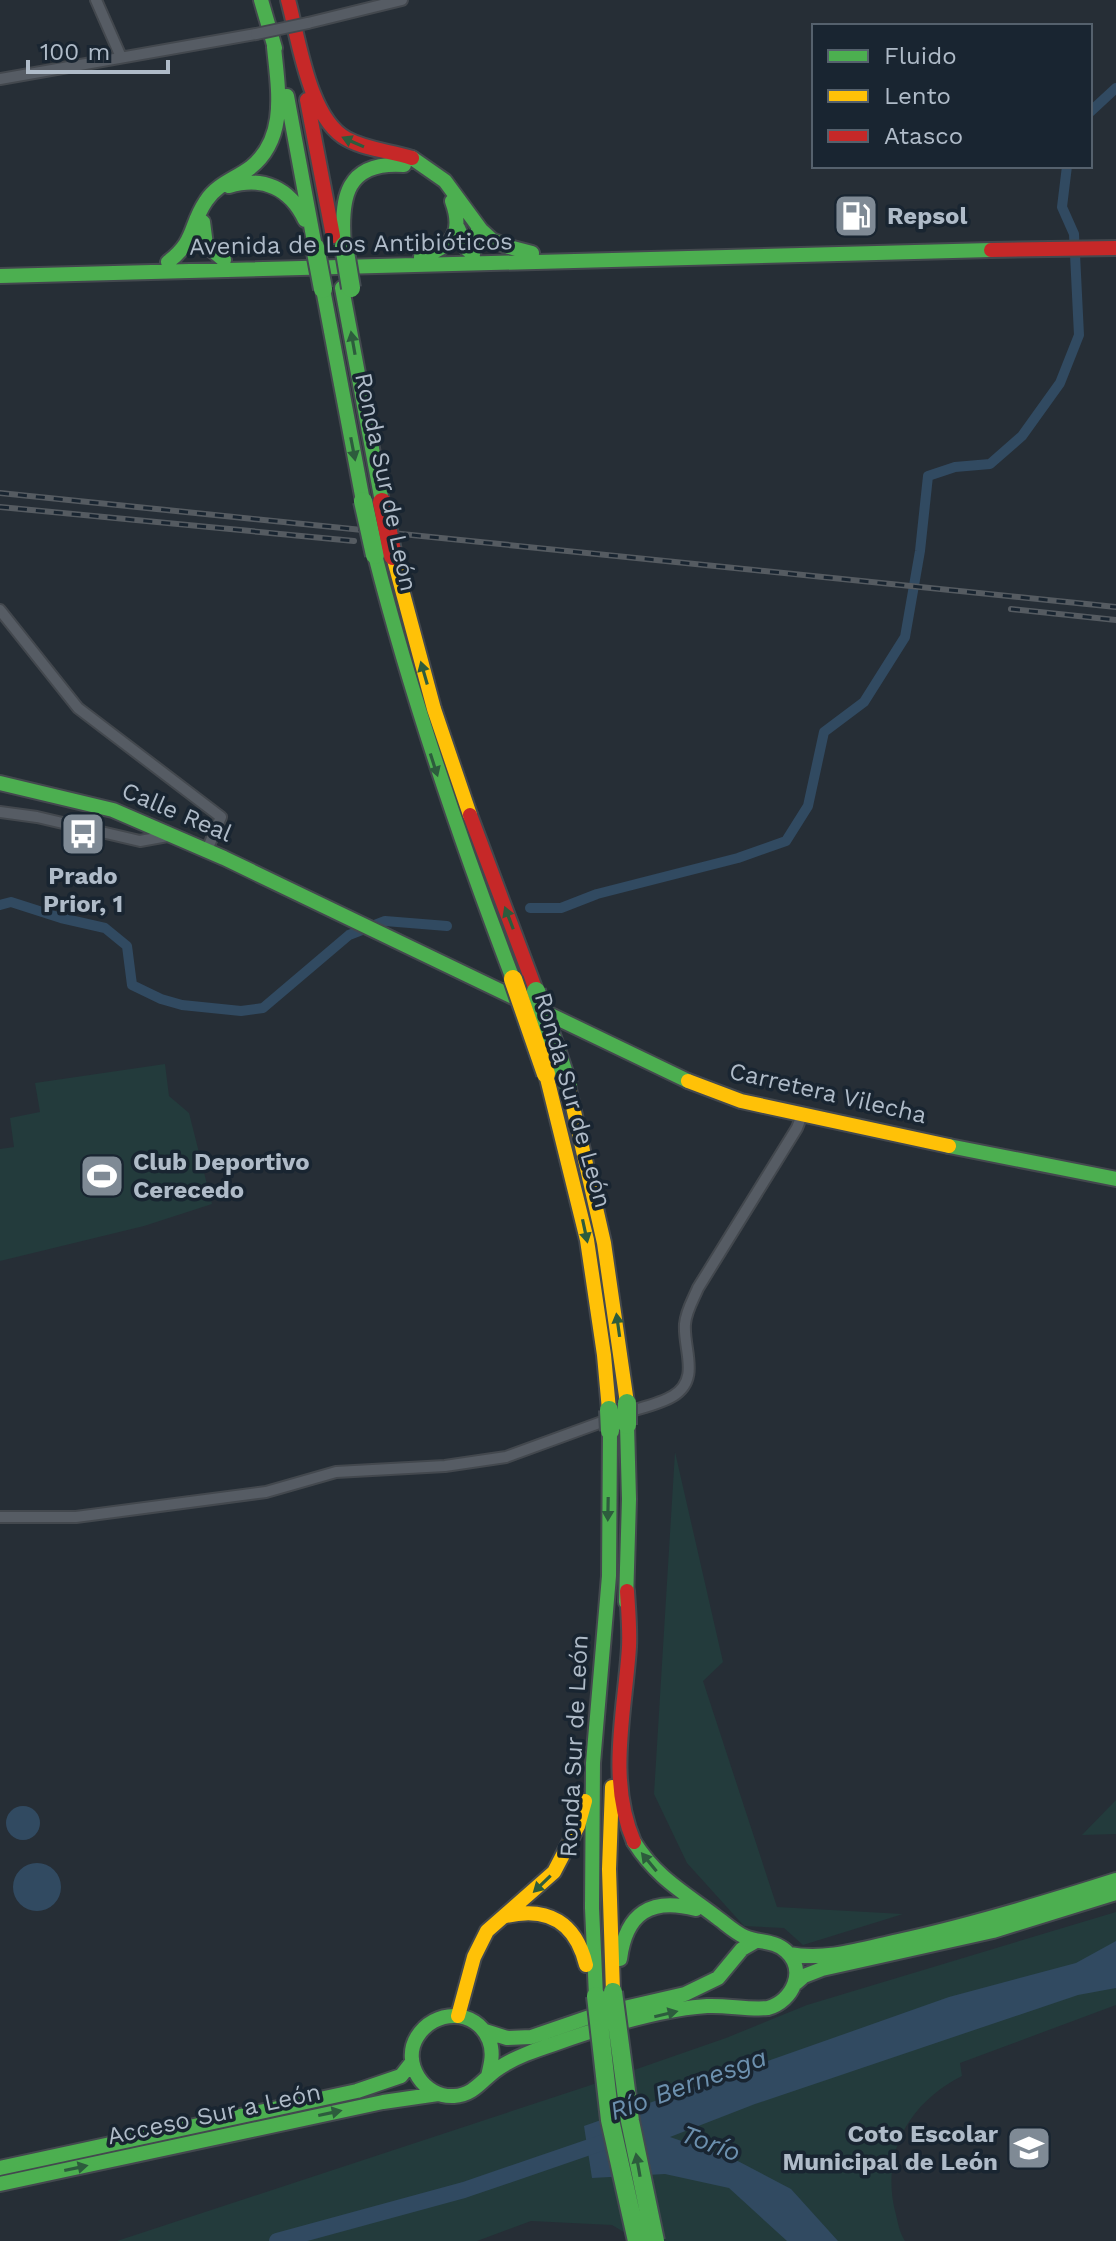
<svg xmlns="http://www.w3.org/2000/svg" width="1116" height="2241" viewBox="0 0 1116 2241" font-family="'Work Sans',sans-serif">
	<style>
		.green { fill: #233b3c }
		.water { fill: #314a61 }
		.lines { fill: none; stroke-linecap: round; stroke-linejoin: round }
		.canal { stroke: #314a61; stroke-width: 10 }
		.river { stroke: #314a61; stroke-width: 16 }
		.street-casing { stroke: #43484e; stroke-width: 14 }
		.fast-casing { stroke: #43484e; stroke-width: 18 }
		.slow-casing { stroke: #43484e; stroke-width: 18 }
		.jam-casing { stroke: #43484e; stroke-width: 18 }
		.street { stroke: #565c64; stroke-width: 10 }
		.fast { stroke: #4caf50; stroke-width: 14 }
		.slow { stroke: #ffc107; stroke-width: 14 }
		.jam { stroke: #c62828; stroke-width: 14 }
		.rail-casing { stroke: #555b61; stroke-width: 6 }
		.rail { stroke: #192531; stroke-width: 3; stroke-dasharray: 9; stroke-linecap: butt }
		.street-bridge-casing { stroke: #43484e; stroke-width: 14; stroke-linecap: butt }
		.fast-bridge-casing { stroke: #434a51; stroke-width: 22; stroke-linecap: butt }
		.slow-bridge-casing { stroke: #434a51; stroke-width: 22; stroke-linecap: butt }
		.jam-bridge-casing { stroke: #434a51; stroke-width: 22; stroke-linecap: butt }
		.street-bridge { stroke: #565c64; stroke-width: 10 }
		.fast-bridge { stroke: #4caf50; stroke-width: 18 }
		.slow-bridge { stroke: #ffc107; stroke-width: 18 }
		.jam-bridge { stroke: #c62828; stroke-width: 18 }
		.oneway { fill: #2d5c3d }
		.labels { text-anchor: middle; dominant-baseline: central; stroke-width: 7; stroke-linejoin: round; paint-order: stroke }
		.poi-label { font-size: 24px; font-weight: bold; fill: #afbbc8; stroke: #192531; text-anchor: start }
		.street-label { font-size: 24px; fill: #afbbc8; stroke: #192531 }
		.water-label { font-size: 26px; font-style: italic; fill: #6c90ae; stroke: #192531 }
	</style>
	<rect width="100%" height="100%" fill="#262e36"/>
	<path class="green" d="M165 1064 169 1096 189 1113 212 1204 144 1226 0 1261V1149L14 1147 10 1118 40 1112 35 1083Z
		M675 1452 723 1662 703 1681 777 1907 903 1914 803 1945 784 1928 744 1926 687 1863 654 1794Z
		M1116 1800V1834L1082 1835Z
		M1116 1912V2005L960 2063 962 2076C909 2103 881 2152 895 2211 898 2222 899 2232 905 2241H639L612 2225 531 2221 477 2241H117L588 2086 726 2038 807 2005Z"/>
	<path class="water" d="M6 1823a17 17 0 1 1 34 0a17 17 0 1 1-34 0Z
		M13 1887a24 24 0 1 1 48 0a24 24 0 1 1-48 0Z
		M1116 1941V1988L1078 1995 755 2104 670 2137 734 2159 791 2189 838 2241H787L729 2188 665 2174 592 2178 584 2126 949 1997 1076 1963Z"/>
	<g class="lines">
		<path class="canal" d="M1090 112 1116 88
			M0 905 11 902 61 918 105 928 127 946 132 985 161 999 182 1005 241 1011 263 1008 349 935 385 921 447 926
			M530 908H561L597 894 738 858 786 841 808 806 824 732 864 702 905 637 920 551 928 476 955 467 990 464 1022 436 1060 383 1079 335 1074 234 1062 207 1067 166"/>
		<path class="river" d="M277 2241 464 2190 607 2141"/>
		<g class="street-casing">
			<path id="street" d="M96 0 121 57
				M308 23 402 0
				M0 79 256 34
				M0 610 78 708 221 817 207 850
				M0 812 37 817 140 841 173 835
				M625 1413C640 1408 660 1404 673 1396 701 1379 683 1349 685 1324 686 1311 693 1300 698 1288L797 1128 802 1115
				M0 1517H76L266 1492 336 1472 445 1466 506 1457 610 1419"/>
		</g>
		<g class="fast-casing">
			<path id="fast" d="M261 0 275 48
				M287 96 315 247
				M412 158 445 181 481 230 492 240 509 247 532 253
				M229 186C263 176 290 188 305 220
				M203 222 206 245 224 260
				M458 228 467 249 473 254 478 230
				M344 246C340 197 346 161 404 165
				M421 257C452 246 464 234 452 201
				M168 262C196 241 189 226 206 201 217 184 235 179 250 168 288 138 278 89 274 47
				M0 276 991 250
				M342 288 382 502
				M323 289 363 501
				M375 555C412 700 460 840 513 979
				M0 783 113 810 224 858 688 1081
				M949 1146 1116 1179
				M626 1602 629 1499 627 1425
				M789 1954C826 1961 862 1949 898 1941 971 1925 1044 1903 1116 1880
				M620 1959C626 1913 651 1897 696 1909
				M796 1983 804 1976 822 1969 993 1931 1116 1893
				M596 1996 592 1908 593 1763 609 1576 610 1431
				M485 2031 507 2038 531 2037 598 2014 685 1994 718 1978 742 1949 756 1941
				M488 2076C491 2064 494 2052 489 2040 476 2008 434 2009 417 2037 401 2063 424 2098 454 2096 475 2095 483 2078 499 2068 515 2057 536 2050 554 2044 599 2028 661 2009 707 2006 728 2005 748 2010 768 2008 793 2001 807 1970 786 1951 774 1940 759 1943 745 1937 734 1932 725 1923 715 1916 682 1891 657 1878 634 1842
				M0 2168 357 2091 401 2076 412 2062
				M0 2184 383 2102 438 2094"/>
		</g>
		<g class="slow-casing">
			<path id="slow" d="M393 556 434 709 470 815
				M546 1074 587 1240 604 1355 609 1410
				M688 1081 741 1101 949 1146
				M568 1085 604 1243 627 1403
				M612 1787 609 1869 613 1992
				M506 1916C548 1906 576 1923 586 1965
				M458 2016 474 1957 487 1931 554 1872 578 1826 585 1801"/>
		</g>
		<g class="jam-casing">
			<path id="jam" d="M288 0C299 40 309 119 347 139 367 150 391 151 412 158
				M307 100 333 236
				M991 250 1116 248
				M470 815 536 991
				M627 1591C628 1609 630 1628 629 1647 625 1711 607 1780 634 1842"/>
		</g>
		<use href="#street" class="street"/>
		<use href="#fast" class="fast"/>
		<use href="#slow" class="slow"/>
		<use href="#jam" class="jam"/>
		<g class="rail-casing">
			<path id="rail" d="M0 493 1116 607
				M0 507 354 541
				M1011 609 1116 620"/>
		</g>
		<use href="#rail" class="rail"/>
		<g class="street-bridge-casing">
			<path id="street-bridge" d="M256 34 308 23"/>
		</g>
		<g class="fast-bridge-casing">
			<path id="fast-bridge" d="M344 246 351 288
				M315 247 323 289
				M363 501 375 555
				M536 991 568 1085
				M627 1403V1425
				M609 1410 610 1431
				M613 1992 630 2121 655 2241
				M596 1996 610 2120 637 2241"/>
		</g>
		<g class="slow-bridge-casing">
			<path id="slow-bridge" d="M513 979 546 1074"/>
		</g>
		<g class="jam-bridge-casing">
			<path id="jam-bridge" d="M382 502 393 556"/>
		</g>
		<use href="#street-bridge" class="street-bridge"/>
		<use href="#fast-bridge" class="fast-bridge"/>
		<use href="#slow-bridge" class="slow-bridge"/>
		<use href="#jam-bridge" class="jam-bridge"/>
	</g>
	<defs><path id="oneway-solid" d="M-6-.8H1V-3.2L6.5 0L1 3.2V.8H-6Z" transform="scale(2)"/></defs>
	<g class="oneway">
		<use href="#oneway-solid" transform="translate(353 142) rotate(-156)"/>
		<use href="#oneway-solid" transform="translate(353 343) rotate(-100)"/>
		<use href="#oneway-solid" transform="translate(353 449) rotate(79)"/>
		<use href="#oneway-solid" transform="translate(424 673) rotate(-106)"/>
		<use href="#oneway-solid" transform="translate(434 765) rotate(72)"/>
		<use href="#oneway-solid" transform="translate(509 918) rotate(-111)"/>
		<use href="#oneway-solid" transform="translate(585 1231) rotate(78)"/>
		<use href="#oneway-solid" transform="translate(618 1325) rotate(-98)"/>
		<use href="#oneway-solid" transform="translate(608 1509) rotate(91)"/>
		<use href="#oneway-solid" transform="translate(649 1862) rotate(-129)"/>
		<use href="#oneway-solid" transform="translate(542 1884) rotate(136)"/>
		<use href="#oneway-solid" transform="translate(666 2014) rotate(-13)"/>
		<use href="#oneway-solid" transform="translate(330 2113) rotate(-12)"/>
		<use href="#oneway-solid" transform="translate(638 2165) rotate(-100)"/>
		<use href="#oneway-solid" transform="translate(76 2168) rotate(-12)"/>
	</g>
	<defs>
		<g id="fuel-square" transform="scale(2.3)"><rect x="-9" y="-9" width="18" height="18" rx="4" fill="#7f8a95" stroke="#192531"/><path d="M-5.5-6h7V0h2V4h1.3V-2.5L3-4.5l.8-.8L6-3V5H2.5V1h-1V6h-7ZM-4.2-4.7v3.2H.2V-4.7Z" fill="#fff"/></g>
		<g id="bus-square" transform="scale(2.3)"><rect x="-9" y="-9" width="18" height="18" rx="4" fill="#7f8a95" stroke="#192531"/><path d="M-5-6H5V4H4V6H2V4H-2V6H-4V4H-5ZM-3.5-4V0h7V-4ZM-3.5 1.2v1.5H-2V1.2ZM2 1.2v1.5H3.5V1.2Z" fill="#fff"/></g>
		<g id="stadium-square" transform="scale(2.3)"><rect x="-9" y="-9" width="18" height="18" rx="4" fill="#7f8a95" stroke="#192531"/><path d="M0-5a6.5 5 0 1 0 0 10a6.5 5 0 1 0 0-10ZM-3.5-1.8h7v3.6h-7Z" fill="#fff"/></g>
		<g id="university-square" transform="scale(2.3)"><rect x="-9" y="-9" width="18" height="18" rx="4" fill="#7f8a95" stroke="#192531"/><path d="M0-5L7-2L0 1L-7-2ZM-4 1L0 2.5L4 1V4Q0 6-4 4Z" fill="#fff"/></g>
	</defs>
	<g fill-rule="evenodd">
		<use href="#fuel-square" x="856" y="216"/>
		<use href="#bus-square" x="83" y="834"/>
		<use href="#stadium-square" x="102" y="1176"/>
		<use href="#university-square" x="1029" y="2148"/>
	</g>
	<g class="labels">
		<g class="poi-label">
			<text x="887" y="216">Repsol</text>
			<text x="83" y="876" text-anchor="middle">Prado<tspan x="83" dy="28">Prior, 1</tspan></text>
			<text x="133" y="1162">Club Deportivo<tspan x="133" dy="28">Cerecedo</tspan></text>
			<text x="998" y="2134" text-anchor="end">Coto Escolar<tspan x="998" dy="28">Municipal de León</tspan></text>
		</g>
		<g class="street-label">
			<text transform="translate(351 244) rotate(-1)">Avenida de Los Antibióticos</text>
			<text transform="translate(386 482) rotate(78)">Ronda Sur de León</text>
			<text transform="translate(177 812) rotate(23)">Calle Real</text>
			<text transform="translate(828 1093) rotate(13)">Carretera Vilecha</text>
			<text transform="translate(573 1100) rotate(74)">Ronda Sur de León</text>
			<text transform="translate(574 1746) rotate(-87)">Ronda Sur de León</text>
			<text transform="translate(214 2114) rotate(-12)">Acceso Sur a León</text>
		</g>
		<g class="water-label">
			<text transform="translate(688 2084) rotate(-20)">Río Bernesga</text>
			<text transform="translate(711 2143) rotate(20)">Torío</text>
		</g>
	</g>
	<rect x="812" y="24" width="280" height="144" fill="#192531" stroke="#55616d" stroke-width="2"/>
	<rect x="828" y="50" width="40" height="12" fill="#4caf50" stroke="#55616d" stroke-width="2"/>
	<text x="884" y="64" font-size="24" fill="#afbbc8">Fluido</text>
	<rect x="828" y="90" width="40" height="12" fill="#ffc107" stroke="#55616d" stroke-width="2"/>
	<text x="884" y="104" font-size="24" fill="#afbbc8">Lento</text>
	<rect x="828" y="130" width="40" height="12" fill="#c62828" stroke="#55616d" stroke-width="2"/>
	<text x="884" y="144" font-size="24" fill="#afbbc8">Atasco</text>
	<path d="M28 60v12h140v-12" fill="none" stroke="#afbbc8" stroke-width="4"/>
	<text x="40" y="60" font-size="24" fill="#afbbc8" stroke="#192531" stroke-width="6" paint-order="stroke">100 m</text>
</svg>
